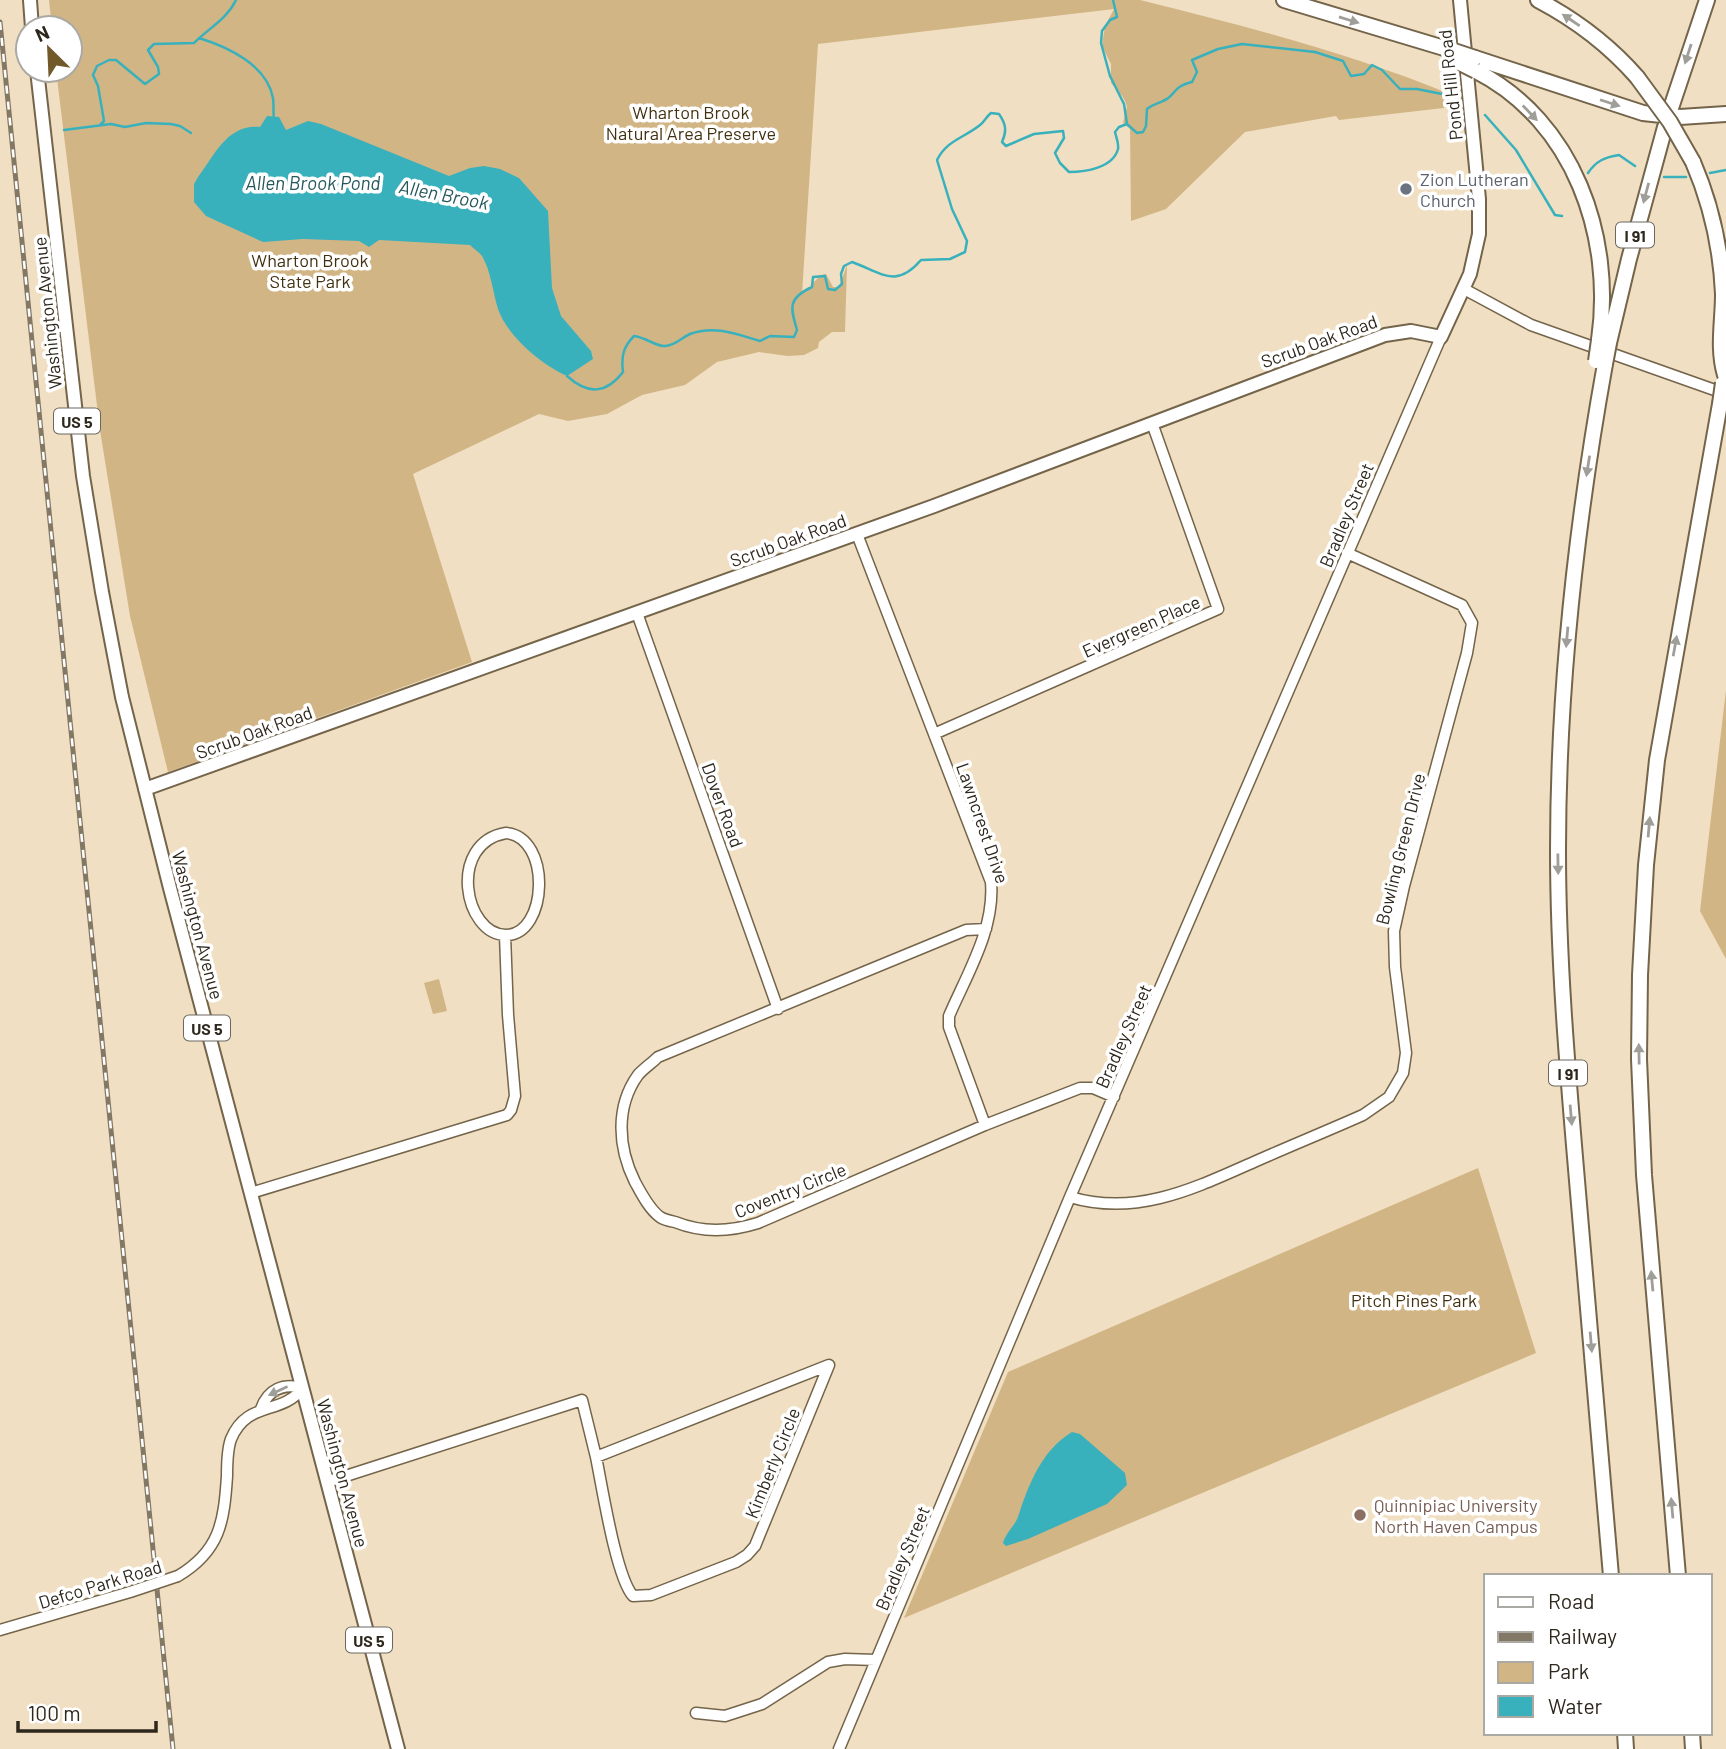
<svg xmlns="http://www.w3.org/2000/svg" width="1726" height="1749" viewBox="0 0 1726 1749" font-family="Barlow,sans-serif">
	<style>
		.green { fill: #d2b585 }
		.water { fill: #38b1bd }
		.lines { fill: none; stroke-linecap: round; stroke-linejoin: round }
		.stream { stroke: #38b1bd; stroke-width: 2.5 }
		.minor-casing { stroke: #73644a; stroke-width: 13 }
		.major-casing { stroke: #73644a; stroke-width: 16 }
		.highway-casing { stroke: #73644a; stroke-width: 18 }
		.minor { stroke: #fff; stroke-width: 10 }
		.major { stroke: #fff; stroke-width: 12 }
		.highway { stroke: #fff; stroke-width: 14 }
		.rail-casing { stroke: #837865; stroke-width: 5 }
		.rail { stroke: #fff; stroke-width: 2.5; stroke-dasharray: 8; stroke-linecap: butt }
		.minor-bridge-casing { stroke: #73644a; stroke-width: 13; stroke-linecap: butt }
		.highway-bridge-casing { stroke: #73644a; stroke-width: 18; stroke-linecap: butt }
		.minor-bridge { stroke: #fff; stroke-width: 10 }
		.highway-bridge { stroke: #fff; stroke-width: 14 }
		.oneway { fill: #a09e99 }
		.worship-dot { fill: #6b7280; stroke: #fff; stroke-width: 2.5 }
		.education-dot { fill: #8d6e63; stroke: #fff; stroke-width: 2.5 }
		.labels { text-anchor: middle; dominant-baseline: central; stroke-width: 7; stroke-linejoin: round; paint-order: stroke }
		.shield { fill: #fff; stroke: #6c6860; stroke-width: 2 }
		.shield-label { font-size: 16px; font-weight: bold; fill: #2d271c }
		.street-label { font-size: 18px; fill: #2d271c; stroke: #fff }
		.park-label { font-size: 18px; fill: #423110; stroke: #fff }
		.worship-label { font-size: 18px; fill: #5b616d; stroke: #fff; text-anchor: start }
		.education-label { font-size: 18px; fill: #785e54; stroke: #fff; text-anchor: start }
		.water-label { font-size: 19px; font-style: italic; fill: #25575c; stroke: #fff }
	</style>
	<rect width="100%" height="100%" fill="#f0dfc2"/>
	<path class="green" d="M49 0H1140C1245 26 1350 53 1450 94L1461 102V106L1339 120 1336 116 1245 132 1166 209 1131 221 1130 129 1123 123 1127 106 1123 97 1111 83V64L1102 46 1105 26 1114 9 818 44 802 294 821 275 826 274 833 287H839L847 265 845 332H832L819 342 818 348 804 355 788 356 759 352 717 362 685 385 642 395 607 414 568 421 539 414 413 474 472 662 168 772 130 616 100 430 56 70H70V28H52Z
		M1726 690V959L1700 911Z
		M439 979 447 1011 433 1014 424 983Z
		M1478 1168 1536 1353 904 1618 1008 1372Z"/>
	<path class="water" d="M267 116 279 117 286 130 308 121 321 124 449 176 470 168 484 166 500 169 519 178 548 211 552 288 561 316 591 351 593 359 567 376C541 364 508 337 498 309 493 293 491 271 482 256 479 252 473 248 470 245L379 240 369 247 359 241 303 239 263 242 206 216 194 202V184L198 177C215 155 227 124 260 127Z
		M1072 1432 1080 1434 1125 1473 1127 1485 1107 1504 1028 1539 1006 1546 1003 1543C1006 1532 1016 1525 1019 1514 1029 1483 1043 1449 1072 1432Z"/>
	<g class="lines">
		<path class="stream" d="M1113 0 1117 17 1110 20 1102 31 1101 43 1110 76 1124 104 1127 124
			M199 38C228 47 267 65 273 98 274 105 273 113 274 120
			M1485 115 1516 150 1555 215 1562 216
			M100 125 104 121 98 86 93 75 97 66 109 60H116L145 84 159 74 158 67 148 50 154 44 194 43C209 28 227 19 236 0
			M64 130 111 124 125 127 146 123 171 124 180 126 191 133
			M1588 173C1596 161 1605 157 1619 155L1635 166
			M1710 173 1726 170
			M1664 177H1686
			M567 376C588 395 606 394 623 372 621 357 623 347 634 336 645 337 657 347 665 346 675 346 681 338 690 334 714 325 736 334 760 341L770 336 794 337 797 330C790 307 788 298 812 287L813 277 825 276 828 289 835 290 842 284 841 274 844 266 852 262C882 273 896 289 921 260L950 259 965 252 967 241 952 209 937 160C947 140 964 138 980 125 984 122 987 116 991 113L999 114C1006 124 1007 131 1002 142L1006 146 1034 134 1063 131 1064 138 1055 153 1060 163 1069 172C1085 172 1113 168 1118 149 1119 143 1116 137 1115 132L1119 127 1127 124 1137 133 1143 132 1146 126 1147 109C1153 104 1157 104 1163 101 1177 95 1171 87 1192 82L1197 72 1192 60 1218 49 1242 44 1315 52 1343 61 1351 76 1364 74 1372 65 1382 70 1400 89H1417L1457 97"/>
		<g class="minor-casing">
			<path id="minor" d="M1464 289 1531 325 1726 394
				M857 534 991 882C995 929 967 974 949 1016V1027L985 1125
				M637 613 778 1009
				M934 734 1218 609 1152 423
				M506 833C552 837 548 935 506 935 464 935 447 843 506 833Z
				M986 929 966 930 658 1057C652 1063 643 1069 638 1075 615 1107 618 1148 635 1182 641 1193 649 1209 660 1217 663 1219 670 1221 675 1222 703 1233 729 1232 758 1223L985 1125 1080 1088H1093L1114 1097
				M251 1193 507 1115 511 1110 515 1096 508 1015 505 935
				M1070 1197C1137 1217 1195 1188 1254 1162 1290 1146 1327 1131 1363 1115L1389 1097 1403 1073 1406 1053 1395 967 1394 931 1404 886 1467 653 1472 623 1462 605 1347 553
				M829 1365 755 1546 747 1555 736 1562 651 1595 633 1596C616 1577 602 1486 596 1457Z
				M327 1482 582 1400 596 1457
				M178 1576C220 1551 224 1522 227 1476 227 1464 227 1450 231 1439 247 1400 281 1416 303 1388 283 1383 268 1389 261 1409
				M0 1630 130 1592
				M696 1713 725 1716 762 1704 828 1662 845 1659 876 1660
				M839 1749 1070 1197 1441 337"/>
		</g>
		<g class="major-casing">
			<path id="major" d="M30 0 32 28
				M37 70 83 476 102 592 122 697 170 888 398 1749
				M145 789 934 506 1385 335 1411 331 1441 337 1470 274 1479 234V199L1460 0"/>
		</g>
		<g class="highway-casing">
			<path id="highway" d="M1284 0 1454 51
				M1538 0C1576 20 1609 45 1637 77
				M1475 58 1643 113 1680 117 1726 114
				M1476 71C1574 121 1614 237 1599 340
				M1671 108 1707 0
				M1693 162C1711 204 1721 249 1723 294 1723 322 1717 348 1725 375
				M1609 343 1629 259 1665 127
				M1605 364C1576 525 1558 687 1558 850 1558 969 1569 1086 1579 1204 1590 1328 1600 1452 1611 1576
				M1678 1576 1644 1175 1639 1059 1640 975 1646 865 1657 760 1720 404
				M1625 1733 1626 1749
				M1692 1733 1693 1749"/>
		</g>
		<use href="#minor" class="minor"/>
		<use href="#major" class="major"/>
		<use href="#highway" class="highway"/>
		<g class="rail-casing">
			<path id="rail" d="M0 22 173 1749"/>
		</g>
		<use href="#rail" class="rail"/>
		<g class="minor-bridge-casing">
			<path id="minor-bridge" d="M130 1592 178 1576"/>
		</g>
		<g class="highway-bridge-casing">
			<path id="highway-bridge" d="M1454 51 1475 58
				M1454 60 1476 71
				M1637 77 1670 122 1693 162
				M1596 361 1599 340
				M1605 364 1609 343
				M1720 404 1723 383"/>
		</g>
		<use href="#minor-bridge" class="minor-bridge"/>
		<use href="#highway-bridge" class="highway-bridge"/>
	</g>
	<defs><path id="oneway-solid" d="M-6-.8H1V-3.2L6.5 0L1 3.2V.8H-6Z" transform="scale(1.75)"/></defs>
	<g class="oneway">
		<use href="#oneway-solid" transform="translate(1349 20) rotate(17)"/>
		<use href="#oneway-solid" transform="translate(1571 20) rotate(-146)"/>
		<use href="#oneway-solid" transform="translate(1688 54) rotate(108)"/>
		<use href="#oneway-solid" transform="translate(1610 103) rotate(18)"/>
		<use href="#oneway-solid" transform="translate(1530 113) rotate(46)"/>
		<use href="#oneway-solid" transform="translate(1646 193) rotate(105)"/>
		<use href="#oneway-solid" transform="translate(1588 466) rotate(99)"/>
		<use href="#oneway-solid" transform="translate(1567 637) rotate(95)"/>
		<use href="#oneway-solid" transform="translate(1675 646) rotate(-80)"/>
		<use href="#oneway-solid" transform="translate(1649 827) rotate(-85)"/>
		<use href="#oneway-solid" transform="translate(1558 864) rotate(89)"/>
		<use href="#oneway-solid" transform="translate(1639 1054) rotate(-91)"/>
		<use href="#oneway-solid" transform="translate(1571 1115) rotate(85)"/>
		<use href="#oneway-solid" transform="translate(1652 1281) rotate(-95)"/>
		<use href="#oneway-solid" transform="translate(1591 1342) rotate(85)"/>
		<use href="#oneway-solid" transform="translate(278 1391) rotate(155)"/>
		<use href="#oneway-solid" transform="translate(1672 1508) rotate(-95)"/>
	</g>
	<circle class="worship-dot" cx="1406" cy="189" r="7"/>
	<circle class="education-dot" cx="1360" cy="1515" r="7"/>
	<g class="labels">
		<g class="shield">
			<rect x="1616" y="222.5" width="38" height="25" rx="5"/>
			<rect x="54" y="408.5" width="46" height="25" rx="5"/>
			<rect x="184" y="1015.5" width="46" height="25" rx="5"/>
			<rect x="1549" y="1060.5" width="38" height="25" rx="5"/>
			<rect x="346" y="1627.5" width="46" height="25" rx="5"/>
		</g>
		<g class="shield-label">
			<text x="1635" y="235">I 91</text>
			<text x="77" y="421">US 5</text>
			<text x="207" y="1028">US 5</text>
			<text x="1568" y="1073">I 91</text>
			<text x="369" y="1640">US 5</text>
		</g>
		<g class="street-label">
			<text transform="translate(1450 85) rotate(-96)">Pond Hill Road</text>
			<text transform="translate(47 313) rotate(-96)">Washington Avenue</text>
			<text transform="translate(1319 341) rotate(-20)">Scrub Oak Road</text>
			<text transform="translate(1346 515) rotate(-67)">Bradley Street</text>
			<text transform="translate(788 540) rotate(-20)">Scrub Oak Road</text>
			<text transform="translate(1141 626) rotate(-24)">Evergreen Place</text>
			<text transform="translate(254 732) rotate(-20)">Scrub Oak Road</text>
			<text transform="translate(723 805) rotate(70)">Dover Road</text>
			<text transform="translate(983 823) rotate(71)">Lawncrest Drive</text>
			<text transform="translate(1400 849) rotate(-76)">Bowling Green Drive</text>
			<text transform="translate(198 925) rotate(75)">Washington Avenue</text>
			<text transform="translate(1123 1036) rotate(-66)">Bradley Street</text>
			<text transform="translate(790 1190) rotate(-22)">Coventry Circle</text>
			<text transform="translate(772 1463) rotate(-68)">Kimberly Circle</text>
			<text transform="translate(343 1473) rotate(75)">Washington Avenue</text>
			<text transform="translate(902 1558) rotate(-67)">Bradley Street</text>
			<text transform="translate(100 1584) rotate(-17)">Defco Park Road</text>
		</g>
		<g class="park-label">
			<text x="691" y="112">Wharton Brook<tspan x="691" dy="21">Natural Area Preserve</tspan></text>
			<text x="310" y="260">Wharton Brook<tspan x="310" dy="21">State Park</tspan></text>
			<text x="1414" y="1300">Pitch Pines Park</text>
		</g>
		<g class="worship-label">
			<text x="1420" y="179">Zion Lutheran<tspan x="1420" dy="21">Church</tspan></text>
		</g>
		<g class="education-label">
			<text x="1374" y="1505">Quinnipiac University<tspan x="1374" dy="21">North Haven Campus</tspan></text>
		</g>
		<g class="water-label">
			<text x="313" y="182">Allen Brook Pond</text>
			<text transform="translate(444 194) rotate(11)">Allen Brook</text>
		</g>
	</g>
	<rect x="1484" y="1574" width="228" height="161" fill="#ffffff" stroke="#aba9a4" stroke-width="2"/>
	<rect x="1498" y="1597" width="35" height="10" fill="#ffffff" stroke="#aba9a4" stroke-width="2"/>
	<text x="1548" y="1609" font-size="21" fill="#2d271c">Road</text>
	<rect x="1498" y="1632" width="35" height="10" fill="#837865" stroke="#aba9a4" stroke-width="2"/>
	<text x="1548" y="1644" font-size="21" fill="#2d271c">Railway</text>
	<rect x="1498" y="1662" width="35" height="21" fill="#d2b585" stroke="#aba9a4" stroke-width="2"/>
	<text x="1548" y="1679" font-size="21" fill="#2d271c">Park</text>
	<rect x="1498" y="1696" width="35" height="21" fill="#38b1bd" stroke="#aba9a4" stroke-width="2"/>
	<text x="1548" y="1714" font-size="21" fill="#2d271c">Water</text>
	<g transform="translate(49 49) rotate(336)"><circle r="33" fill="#ffffff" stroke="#aba9a4" stroke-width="2"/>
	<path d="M0-5L12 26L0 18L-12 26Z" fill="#71592a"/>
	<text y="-10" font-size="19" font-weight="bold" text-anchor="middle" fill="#2d271c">N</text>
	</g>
	<path d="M18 1721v10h138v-10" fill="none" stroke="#2d271c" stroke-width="3.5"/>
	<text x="28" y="1721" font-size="21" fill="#2d271c" stroke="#ffffff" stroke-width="5" paint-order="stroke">100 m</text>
</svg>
